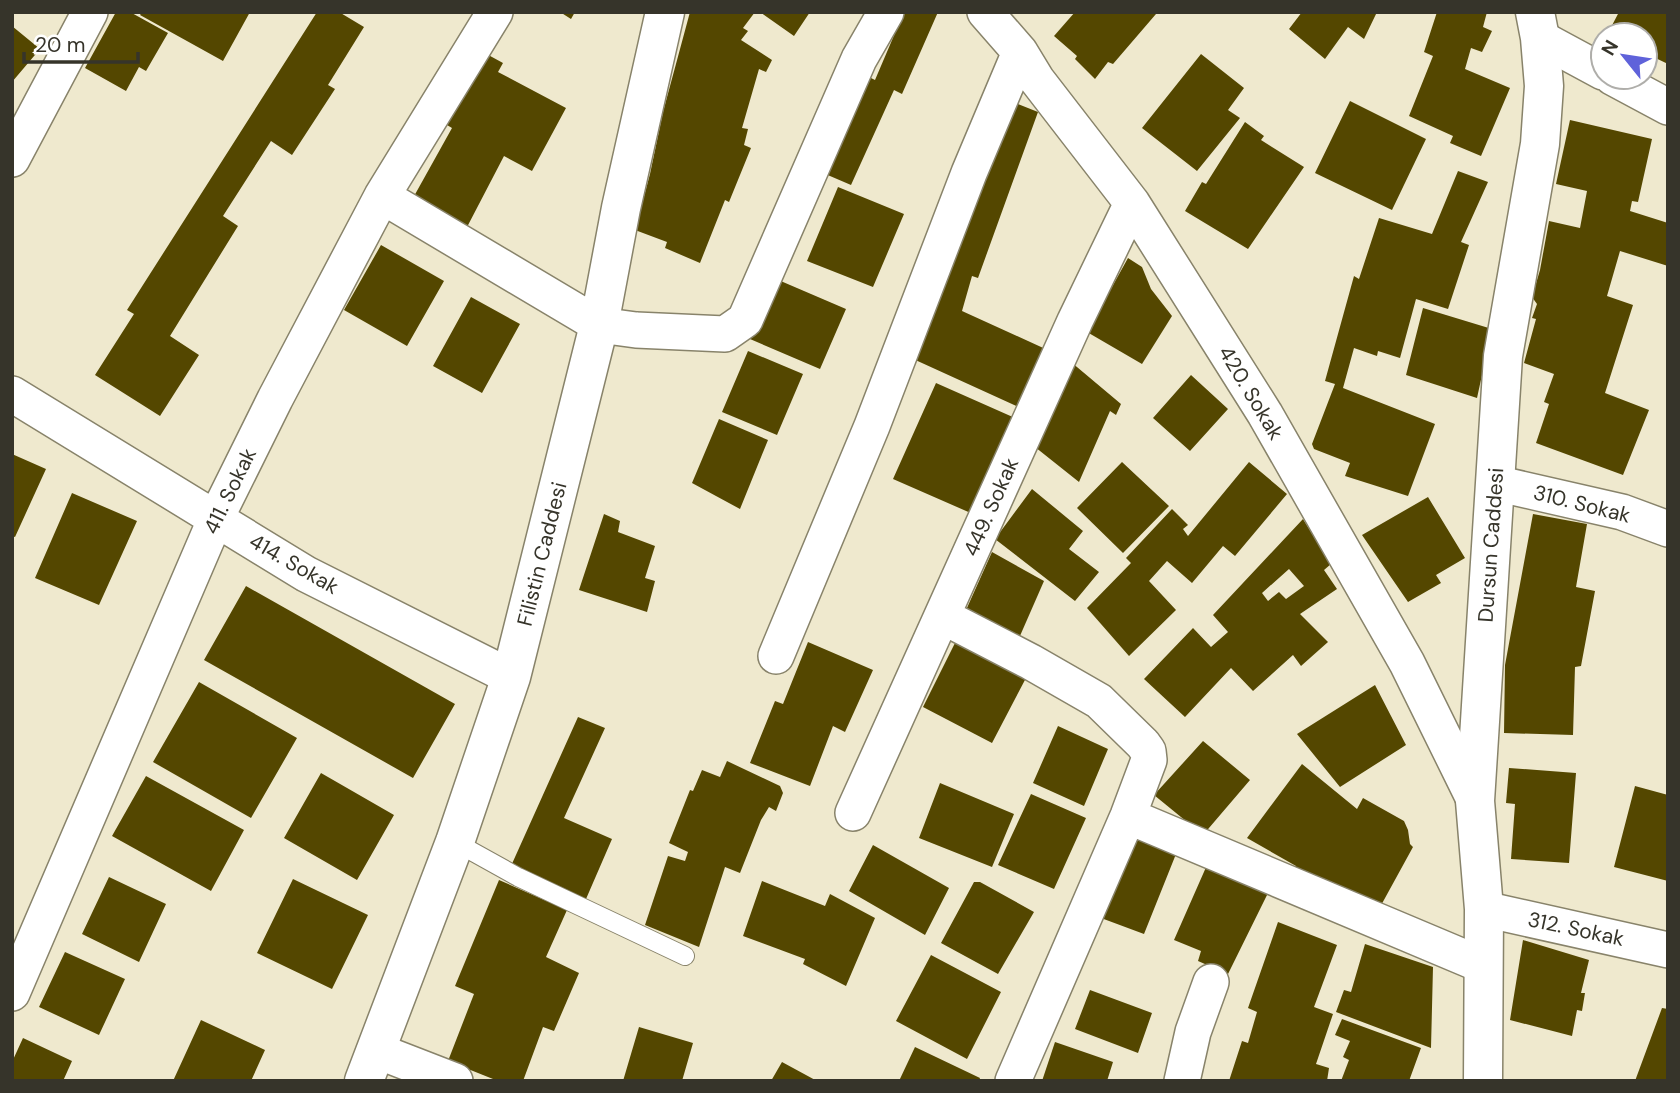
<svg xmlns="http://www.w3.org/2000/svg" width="1680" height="1093" viewBox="0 0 1680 1093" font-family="'DM Sans',sans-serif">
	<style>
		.building { fill: #544700; fill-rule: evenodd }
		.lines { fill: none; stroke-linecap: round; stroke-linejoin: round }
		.service-casing { stroke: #88836a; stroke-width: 20 }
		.minor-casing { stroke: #88836a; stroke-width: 38 }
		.tertiary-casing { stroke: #88836a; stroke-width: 41 }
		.service { stroke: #fff; stroke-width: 18 }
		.minor { stroke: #fff; stroke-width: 35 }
		.tertiary { stroke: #fff; stroke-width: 38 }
		.labels { text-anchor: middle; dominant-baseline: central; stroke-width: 7; stroke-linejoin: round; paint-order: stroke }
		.street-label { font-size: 21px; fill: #36342a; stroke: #fff }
	</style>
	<rect width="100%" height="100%" fill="#efe9ce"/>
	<path class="building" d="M116 12H130L168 33 146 71 139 67 126 91 85 68Z
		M142 12H250L223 61 140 15Z
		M317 12H339L364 27 328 85 335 89 292 155 271 141 223 216 238 226 170 336 199 355 160 416 95 375 134 314 127 310Z
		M560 12H575L571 19Z
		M690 12H755L743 28 748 31 741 40 772 60 766 72 759 69 742 128 748 129 744 145 751 148 729 202 725 200 700 263 665 248 667 242 635 230 650 174 663 112Z
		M760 12H810L794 36Z
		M904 12H938L902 94 894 90 851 185 823 173 865 75 875 80Z
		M1075 12H1154L1156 14 1113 64 1108 62 1095 79 1075 59 1077 56 1054 36Z
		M1302 12H1377L1364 39 1348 27 1325 59 1289 29Z
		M1437 12H1487L1483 27 1492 31 1482 52 1471 48 1465 69 1510 88 1481 156 1450 143 1453 136 1409 116 1433 56 1424 52Z
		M1619 12H1668V64L1645 53V35H1607Z
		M12 26 40 49 12 82Z
		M481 51 503 63 498 72 566 108 532 171 504 156 466 229 413 198 452 128 442 122Z
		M1201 54 1244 88 1228 110 1240 118 1197 171 1142 128Z
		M1010 101 1038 112 978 278 972 276 962 311 1052 352 1025 410 911 358Z
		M1350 101 1426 139 1392 210 1315 173Z
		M1570 120 1652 139 1638 202 1632 201 1630 211 1668 223V266L1620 251 1607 296 1633 305 1605 393 1649 410 1623 475 1536 443 1549 404 1544 402 1554 374 1524 363 1536 319 1532 318 1537 304 1532 297 1540 270 1549 221 1580 228 1587 191 1556 184Z
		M1245 122 1264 136 1261 140 1304 167 1248 249 1185 211 1202 182 1206 184Z
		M1458 171 1488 182 1461 242 1469 245 1448 309 1416 299 1400 358 1378 351 1377 356 1354 348 1343 388 1435 424 1408 496 1345 476 1350 463 1314 449 1312 444 1335 384 1325 381 1354 276 1359 279 1379 218 1432 234Z
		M838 187 904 214 873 287 807 261Z
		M381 245 444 281 407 346 344 310Z
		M1128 258 1142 267 1151 289 1172 316 1142 364 1087 332Z
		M776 279 846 309 820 369 750 339Z
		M471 297 520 324 482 393 433 366Z
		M1423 308 1492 329 1477 398 1406 375Z
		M748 351 803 374 777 435 722 412Z
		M1071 362 1121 404 1116 415 1110 411 1079 482 1035 447Z
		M1191 375 1228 409 1190 451 1153 418Z
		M936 383 1015 418 973 514 893 479Z
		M719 419 768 440 740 509 692 483Z
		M12 454 46 469 15 537 12 536Z
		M1122 462 1169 506 1123 553 1077 508Z
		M1249 462 1287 494 1235 556 1223 546 1192 583 1167 561 1149 581 1176 610 1129 656 1087 608 1131 563 1126 558 1172 509 1188 525 1183 529 1188 536Z
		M1032 489 1083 531 1069 549 1099 572 1075 601 995 539Z
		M72 493 137 521 99 605 35 578Z
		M1428 497 1465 558 1436 575 1441 583 1408 602 1362 535Z
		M604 514 620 521 618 532 655 546 645 578 655 581 647 612 579 590Z
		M1533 514 1587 524 1576 587 1595 591 1581 666 1575 667 1573 735 1504 733 1505 665Z
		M1303 519 1331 564 1324 570 1337 589 1300 614 1328 642 1301 666 1293 655 1253 691 1231 668 1185 717 1144 679 1193 628 1211 647 1228 632 1213 615ZM1289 569 1304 586 1286 599 1279 592 1268 601 1262 593Z
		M992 552 1044 581 1016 645 962 619Z
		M246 586 455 704 413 778 204 660Z
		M957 639 1026 678 992 743 923 707Z
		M808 642 873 670 845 732 833 726 810 786 750 763 775 701 783 704Z
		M199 682 297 738 251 818 153 762Z
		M1375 685 1406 745 1340 787 1297 734Z
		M578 717 605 728 564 818 612 839 586 899 511 866Z
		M1058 726 1108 749 1084 806 1033 783Z
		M1203 741 1250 780 1203 835 1154 795Z
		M727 761 780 786 783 793 776 811 769 807 761 820 740 873 725 867 699 947 645 925 668 856 685 861 688 852 669 843 690 790 693 791 702 770 720 777Z
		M1302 764 1357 809 1363 798 1404 821 1408 830 1410 844 1413 847 1379 909 1294 868 1296 866 1247 838Z
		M1509 768 1576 773 1569 863 1511 859 1515 804 1506 803Z
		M321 773 394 815 357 880 284 838Z
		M146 776 244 830 211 891 112 836Z
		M940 783 1014 814 992 867 919 838Z
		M1635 786 1668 795V881L1614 867Z
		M1031 794 1086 818 1054 889 998 865Z
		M1132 837 1176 854 1144 934 1101 918Z
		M873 845 949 888 925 935 849 891Z
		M1207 865 1268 893 1228 974 1198 961 1201 951 1174 940Z
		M109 877 166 904 139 962 82 934Z
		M293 879 368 915 332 989 257 953Z
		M499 880 567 910 546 957 579 973 554 1031 543 1027 523 1081H498L448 1061 474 994 455 986Z
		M762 881 825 906 830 894 875 918 846 986 803 964 805 959 743 936Z
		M974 882H980L1034 912 998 974 941 943Z
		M1278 922 1337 945 1314 1007 1333 1014 1316 1064 1329 1068 1327 1081H1229L1242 1041 1248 1043 1257 1012 1248 1008Z
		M1523 940 1589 960 1581 993H1585L1582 1011 1577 1010 1572 1036 1510 1020Z
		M1365 944 1433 967 1431 1048 1336 1012 1344 990 1351 992Z
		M65 952 125 979 99 1035 39 1007Z
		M931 955 1001 992 967 1059 896 1021Z
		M1090 990 1152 1013 1138 1053 1075 1029Z
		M1662 1008 1668 1009V1081H1635Z
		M1342 1019 1421 1048 1409 1081H1341L1349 1060 1343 1057 1350 1041 1335 1035Z
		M201 1020 265 1050 251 1081H173Z
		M639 1027 693 1043 682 1081H623Z
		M23 1038 72 1061 63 1081H12V1062Z
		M1055 1042 1113 1062 1107 1081H1042Z
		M915 1047 980 1078 979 1081H899Z
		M782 1062 817 1081H771Z"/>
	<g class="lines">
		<g class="service-casing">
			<path id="service" d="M455 842 518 877 685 956"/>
		</g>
		<g class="minor-casing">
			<path id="minor" d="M985 12 1020 52 1037 80 1132 203 1265 414 1407 663 1475 801
				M1540 38 1603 72
				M1612 77 1668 107
				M12 159 90 12
				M382 196 599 325 636 330 725 334 745 320 859 59 886 12
				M12 394 306 574 511 677
				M1495 483 1622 512 1668 529
				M942 616 1031 662 1099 701 1143 744 1148 751 1149 760 1128 816 1013 1081
				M776 656 872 426 969 173 1020 52
				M853 813 1075 321 1132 203
				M1128 816 1482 965
				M1484 909 1668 950
				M12 993 216 518 275 399 382 196 495 12
				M375 1050 455 1081
				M1182 1081 1193 1032 1211 982"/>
		</g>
		<g class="tertiary-casing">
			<path id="tertiary" d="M364 1081 455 842 511 677 599 325 621 208 665 12
				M1483 1081 1484 909 1475 801 1503 356 1540 144 1544 86 1540 38 1535 12"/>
		</g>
		<use href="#service" class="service"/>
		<use href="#minor" class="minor"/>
		<use href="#tertiary" class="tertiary"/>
	</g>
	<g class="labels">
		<g class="street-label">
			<text transform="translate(1251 393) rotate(59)">420. Sokak</text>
			<text transform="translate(230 491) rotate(-64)">411. Sokak</text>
			<text transform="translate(1582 504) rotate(14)">310. Sokak</text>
			<text transform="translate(991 507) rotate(-66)">449. Sokak</text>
			<text transform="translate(1491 545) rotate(-86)">Dursun Caddesi</text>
			<text transform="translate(542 554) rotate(-76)">Filistin Caddesi</text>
			<text transform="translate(294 564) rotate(30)">414. Sokak</text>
			<text transform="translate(1576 929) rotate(12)">312. Sokak</text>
		</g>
	</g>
	<rect width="1680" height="1093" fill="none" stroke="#36342a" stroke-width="28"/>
	<g transform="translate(1624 56) rotate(300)"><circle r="33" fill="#ffffff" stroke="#afaeaa" stroke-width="2"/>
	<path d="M0-5L12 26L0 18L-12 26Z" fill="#5f62da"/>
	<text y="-10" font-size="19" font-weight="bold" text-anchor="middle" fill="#36342a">N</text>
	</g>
	<path d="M24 52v10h114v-10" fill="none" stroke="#36342a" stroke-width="3.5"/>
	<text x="35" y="52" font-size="21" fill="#36342a" stroke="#ffffff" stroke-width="5" paint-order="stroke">20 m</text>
</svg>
